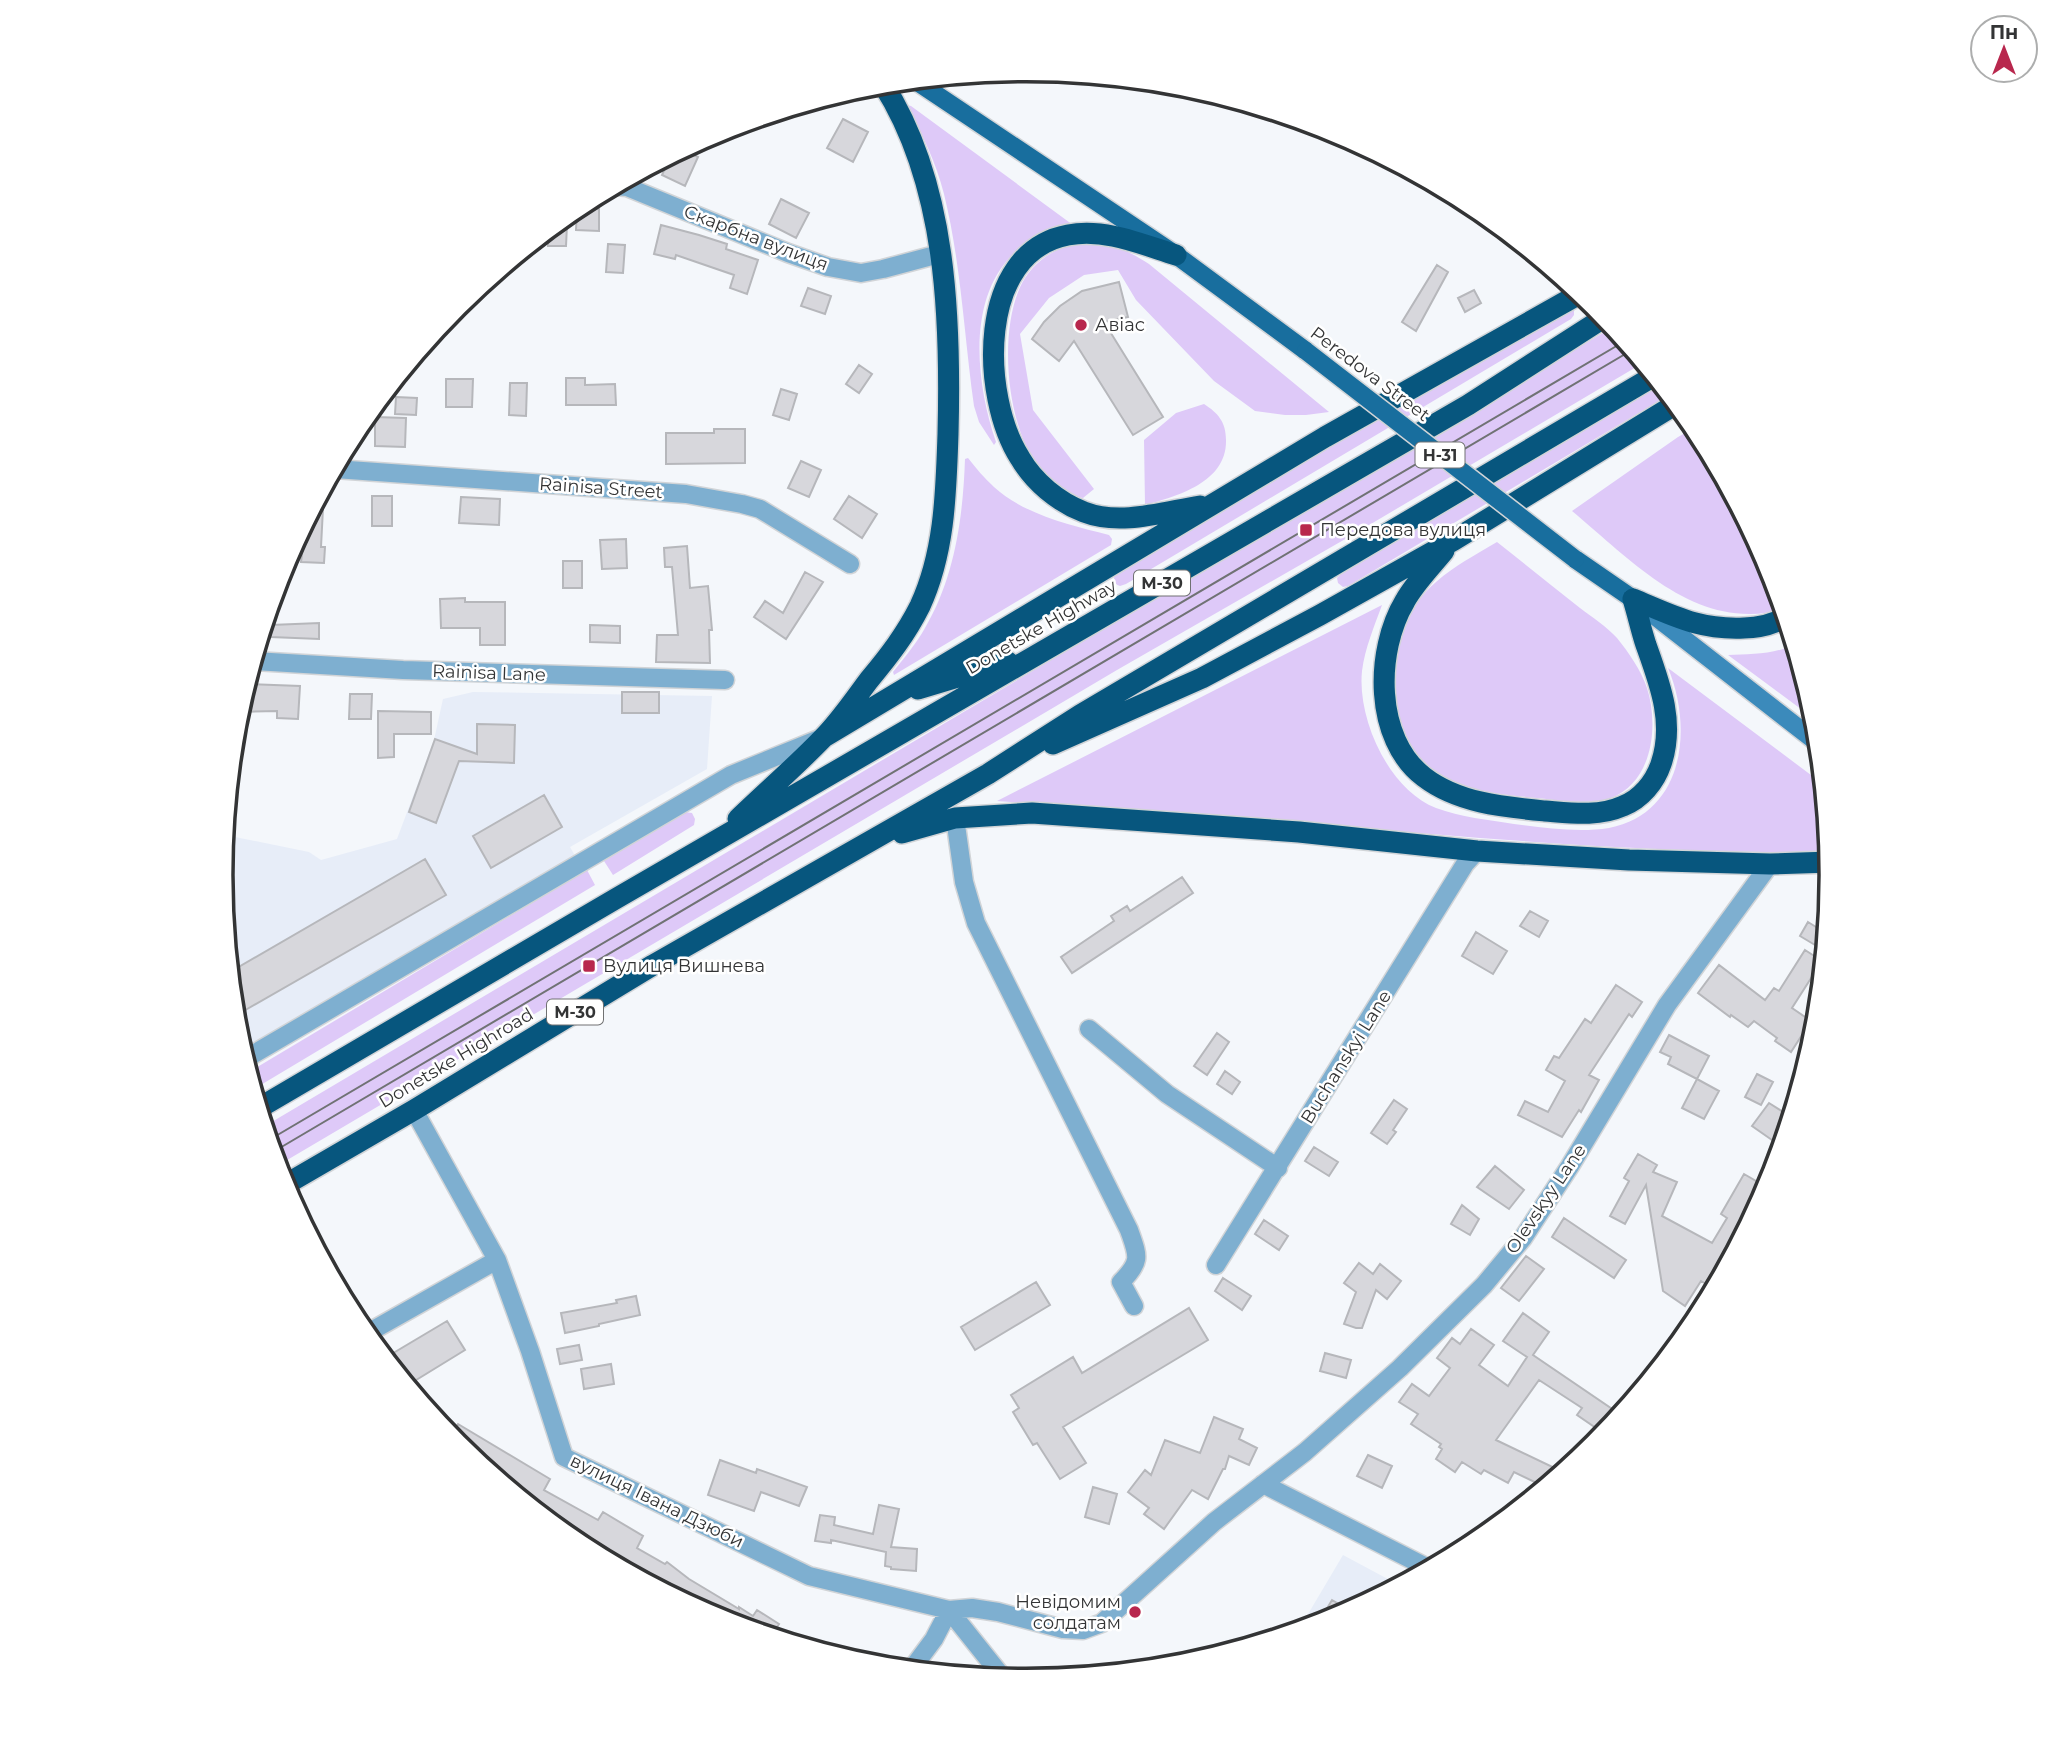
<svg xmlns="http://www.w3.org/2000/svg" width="2053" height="1751" viewBox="0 0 2053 1751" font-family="Montserrat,sans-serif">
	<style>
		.built { fill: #e7edf8 }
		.green { fill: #dec9f8 }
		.building { fill: #d7d7dc; stroke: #b6b7bb; stroke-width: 2 }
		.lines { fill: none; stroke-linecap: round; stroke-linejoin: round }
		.street-casing { stroke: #d1d4d7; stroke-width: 21 }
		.secondary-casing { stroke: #d1d4d7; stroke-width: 21 }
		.primary-casing { stroke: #d1d4d7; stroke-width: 21 }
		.highway-casing { stroke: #d1d4d7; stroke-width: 24 }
		.street { stroke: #7eafd0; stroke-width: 18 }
		.secondary { stroke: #3b8abb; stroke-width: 18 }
		.primary { stroke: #186e9e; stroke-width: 18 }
		.highway { stroke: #07567e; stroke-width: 21 }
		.tram { stroke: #707274; stroke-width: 2 }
		.primary-bridge-casing { stroke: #d1d4d7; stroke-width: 21; stroke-linecap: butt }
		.primary-bridge { stroke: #186e9e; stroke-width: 18 }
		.poi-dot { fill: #b8274d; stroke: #fff; stroke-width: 2.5 }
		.labels { text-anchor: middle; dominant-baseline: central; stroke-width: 5; stroke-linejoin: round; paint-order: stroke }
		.shield { fill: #fff; stroke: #707172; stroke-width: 2 }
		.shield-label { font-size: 16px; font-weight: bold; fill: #333435 }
		.street-label { font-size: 18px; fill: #333435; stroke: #fff }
		.poi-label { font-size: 18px; fill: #333435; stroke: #fff; text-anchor: start }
		.rim { fill: none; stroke: #333435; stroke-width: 3.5 }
	</style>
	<rect width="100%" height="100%" fill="#f4f7fb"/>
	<path class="built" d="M473 692 712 696 707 769 570 847 577 859 244 1056 236 1032 221 875 225 835 309 852 321 860 397 839 434 740 443 699Z
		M1343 1555 1399 1585 1334 1620 1298 1631Z"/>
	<path class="green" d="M907 105 911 106 1073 225C965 245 968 359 996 442L994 445 979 422 974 406C964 335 961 263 944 194 936 162 922 134 907 105Z
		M1083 243C1115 245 1122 247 1149 264L1329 412 1306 415H1285L1255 411 1214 381 1136 300 1118 270 1084 275 1049 298 1020 334 1033 410 1094 489 1083 498C1007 486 991 331 1025 278 1039 257 1059 246 1083 243Z
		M1563 307 1574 309V315L1571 319 1126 584 1120 586C1114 584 1112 579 1116 574Z
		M1613 327 1643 363 1354 534 1117 670 277 1166 265 1126Z
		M1660 384 1669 395 1348 586 1343 587 1338 583 1337 578 1341 574Z
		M1204 404C1218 413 1226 422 1226 440 1227 482 1178 496 1145 505L1144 440 1176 413Z
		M1696 427 1771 568 1783 607C1773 612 1762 614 1751 614 1680 615 1624 554 1572 511L1678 437Z
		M968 458C976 468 984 478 994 487 1025 515 1070 525 1109 535L1112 539 1111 545 894 675 893 672C904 658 916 644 925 628 955 577 963 517 965 459Z
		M1497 542C1525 564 1552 586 1580 608 1592 617 1607 627 1617 638 1629 653 1641 670 1647 688 1659 725 1653 782 1611 798 1588 807 1560 800 1537 798 1490 793 1438 791 1410 747 1406 740 1399 732 1398 724 1395 712 1395 699 1394 687 1392 667 1394 659 1400 640 1414 587 1453 568 1497 542Z
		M1382 605C1374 627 1365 648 1362 671 1357 719 1389 790 1436 808 1460 817 1489 820 1514 824 1544 828 1579 833 1609 828 1685 813 1693 727 1668 668L1823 784 1830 852C1666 854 1504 840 1342 827 1227 817 1112 810 997 801Z
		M1794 644 1817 719V721L1728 655C1750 654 1775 655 1794 644Z
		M685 812 692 813 695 819 694 825 613 875 604 861Z
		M587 870 595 885 254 1089 249 1072Z"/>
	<path class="building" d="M843 119 868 132 853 162 827 148Z
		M684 150 698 157 685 186 662 175 670 157Z
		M781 199 809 213 796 238 769 224Z
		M577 208 599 209V231L576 230Z
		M556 224 567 225 566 246H548L549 231Z
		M661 225 699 235 727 244 726 249 758 260 747 294 730 288 734 275 676 255 675 259 654 254Z
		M608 244 625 245 623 273 606 272Z
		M1437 265 1448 272 1416 331 1402 322Z
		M1119 282 1128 317 1104 322 1163 417 1133 435 1074 341 1059 361 1032 339 1044 322 1060 306 1082 291Z
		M808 288 831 296 825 314 801 306Z
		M1474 290 1481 303 1465 312 1458 298Z
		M859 365 872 374 859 393 846 384Z
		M566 378H585V385L615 384 616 405H566Z
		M446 379H473L472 407H446Z
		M510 383H527L526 416 509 415Z
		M781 389 797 394 789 420 773 415Z
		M396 397 417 398 416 415 395 414Z
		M375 417 406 418 405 447 375 446Z
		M714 429H745V463L666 464V433H714Z
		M801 461 821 470 809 497 788 488Z
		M324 489 321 547H325L324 563 301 562 306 523Z
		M372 496H392V526H372Z
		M849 496 877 514 862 538 834 519Z
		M461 497 500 499 499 525 459 523Z
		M626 539 627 568 602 569 600 540Z
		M687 546 690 588 708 586 712 630H709L710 663 656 662 657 635H678L672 567H665L664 548Z
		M563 561H582V588H563Z
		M805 572 823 582 786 639 754 617 765 601 783 613Z
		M465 598V602H505V645H480V628H441L440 599Z
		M319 623V639L271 637V625Z
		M590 625 620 626V643L590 642Z
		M247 684 300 686 298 719 277 718V711L238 712Z
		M622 692H659V713H622Z
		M350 694H372L371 719H349Z
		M378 711 431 712V734H394V757L378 758Z
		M477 724 515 725 514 763 459 761 436 823 409 812 435 739 477 754Z
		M544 795 562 827 491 868 473 836Z
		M425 859 446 895 235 1016 230 972Z
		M1182 877 1193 893 1072 973 1061 957 1114 921 1111 916 1127 906 1130 911Z
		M1530 911 1548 921 1539 937 1520 926Z
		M1808 922 1824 932 1815 945 1800 936Z
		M1476 932 1507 951 1493 974 1462 956Z
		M1805 950 1822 961 1792 1008 1811 1021 1791 1052 1775 1041 1777 1038 1754 1021 1748 1027 1731 1015 1730 1017 1698 993 1719 965 1765 1000 1774 988 1779 991Z
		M1616 985 1642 1002 1632 1017 1629 1014 1589 1075 1599 1080 1581 1112 1579 1110 1562 1137 1518 1115 1525 1101 1548 1112 1565 1081 1546 1070 1554 1056 1559 1058 1585 1019 1591 1023Z
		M1217 1033 1229 1042 1207 1075 1194 1066Z
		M1669 1035 1709 1056 1697 1079 1719 1091 1704 1119 1682 1108 1697 1079 1668 1064 1671 1057 1660 1052Z
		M1225 1071 1240 1082 1232 1094 1217 1084Z
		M1757 1074 1773 1082 1761 1105 1745 1097Z
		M1394 1100 1407 1109 1393 1130 1396 1132 1387 1144 1371 1133Z
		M1769 1103 1791 1117 1782 1147 1752 1126Z
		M1314 1147 1338 1162 1329 1176 1305 1161Z
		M1638 1154 1657 1165 1653 1172 1677 1182 1662 1216 1712 1243 1727 1218 1721 1214 1744 1174 1768 1188 1727 1266 1713 1288 1701 1281 1685 1306 1663 1291 1646 1185 1625 1224 1610 1216 1629 1181 1624 1178Z
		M1495 1166 1524 1190 1509 1209 1477 1187Z
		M1462 1205 1479 1219 1470 1235 1451 1224Z
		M1564 1218 1626 1260 1614 1278 1552 1237Z
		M1264 1220 1288 1236 1279 1250 1255 1234Z
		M1526 1256 1544 1269 1519 1301 1501 1288Z
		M1359 1263 1373 1274 1380 1264 1401 1281 1387 1299 1376 1290 1362 1328H1356L1344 1324 1356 1292 1344 1283Z
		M1223 1278 1251 1296 1242 1310 1215 1291Z
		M1036 1282 1050 1305 975 1350 961 1327Z
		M636 1296 640 1315 599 1324V1326L565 1333 561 1313 617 1303 616 1300Z
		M1189 1308 1208 1340 1063 1427 1086 1463 1060 1479 1037 1443 1033 1445 1013 1412 1019 1408 1011 1395 1073 1357 1082 1373Z
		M1523 1313 1549 1332 1533 1355 1621 1415 1609 1429 1602 1425 1599 1430 1577 1415 1582 1408 1539 1380 1496 1440 1563 1472 1545 1487 1514 1472 1508 1483 1484 1470 1481 1474 1462 1462 1455 1472 1436 1459 1442 1449 1439 1447 1441 1444 1411 1424 1418 1414 1399 1402 1412 1384 1429 1396 1450 1368 1437 1358 1452 1338 1460 1344 1471 1329 1494 1345 1479 1365 1508 1386 1527 1357 1503 1341Z
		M447 1321 465 1350 408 1385 385 1358Z
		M579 1345 582 1360 560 1364 557 1349Z
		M1325 1353 1351 1360 1346 1378 1320 1371Z
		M611 1364 614 1384 584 1389 581 1369Z
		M1214 1417 1243 1429 1239 1439 1257 1448 1249 1465 1229 1456 1225 1469H1223L1208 1499 1192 1490 1164 1529 1144 1514 1149 1508 1128 1492 1145 1470 1151 1475 1165 1440 1200 1453Z
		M458 1424 550 1479 544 1490 598 1520 603 1512 643 1536 637 1548 665 1564 667 1562 689 1579 739 1609V1607L753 1616 757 1610 779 1624 775 1630 781 1633 779 1638 718 1620 580 1546 584 1540 548 1519 457 1445 450 1436Z
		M1368 1455 1392 1466 1382 1488 1357 1476Z
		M720 1460 756 1473 757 1469 807 1487 799 1506 761 1492 754 1511 708 1495Z
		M1093 1487 1117 1494 1109 1524 1085 1517Z
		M879 1505 899 1509 891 1547 917 1549 916 1571 891 1569V1567L885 1566 886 1552 831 1540V1543L815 1541 820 1515 835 1517 834 1525 873 1534Z
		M1332 1600 1351 1611 1334 1620 1317 1625Z"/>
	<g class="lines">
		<g class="street-casing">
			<path id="street" d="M616 186 627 187 788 253 828 267 861 273 883 269 939 254
				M335 469 686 494 742 504 760 509 850 564
				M254 661 403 670 725 680
				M955 818 964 882 976 923 1129 1230C1138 1256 1142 1261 1121 1282L1134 1306
				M1089 1029 1167 1094 1278 1168
				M245 1059 731 775 819 739
				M414 1110 497 1260 530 1351 564 1457 809 1576 949 1610 972 1608 998 1612 1063 1629 1083 1630 1102 1623 1214 1522 1305 1452 1400 1368 1484 1285 1523 1238 1570 1166 1667 1005 1770 864
				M1216 1265 1465 864 1477 851
				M366 1334 497 1260
				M1263 1484 1430 1569
				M949 1610 1004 1679
				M911 1670 934 1639 949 1610"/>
		</g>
		<g class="secondary-casing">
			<path id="secondary" d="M1647 610 1819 744"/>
		</g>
		<g class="primary-casing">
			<path id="primary" d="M916 81 1176 255 1306 351
				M1575 559 1633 599"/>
		</g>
		<g class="highway-casing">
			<path id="highway" d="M1176 255C1141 244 1105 228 1068 235 976 252 981 397 1020 458 1034 482 1058 502 1084 512 1120 526 1163 512 1200 506
				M1444 551C1431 567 1415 583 1405 601 1375 651 1374 739 1424 777 1458 803 1503 807 1545 811 1571 813 1598 817 1623 806 1641 799 1655 782 1661 764 1675 723 1660 684 1646 645 1641 630 1638 615 1633 599
				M1633 599C1674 616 1699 630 1744 628 1760 628 1772 625 1786 617
				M918 689 1008 662
				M824 737 1325 437 1581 293
				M1053 744 1202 678 1320 615 1454 540 1676 404
				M738 819C766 792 796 766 823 738 840 721 854 700 869 680 889 656 906 634 920 606 945 552 946 492 948 434 951 319 947 184 883 84
				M902 833 955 818 1032 813 1299 832 1477 851 1629 860 1770 864 1831 862
				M259 1108 617 898 1468 405 1605 317
				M283 1186 414 1110 653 965 988 774 1080 715 1654 376"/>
		</g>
		<use href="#street" class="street"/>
		<use href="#secondary" class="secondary"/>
		<use href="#primary" class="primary"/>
		<use href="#highway" class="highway"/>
		<path class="tram" d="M269 1140 1625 341
			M273 1152 1632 350"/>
		<g class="primary-bridge-casing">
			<path id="primary-bridge" d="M1306 351 1575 559"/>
		</g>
		<use href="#primary-bridge" class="primary-bridge"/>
	</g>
	<g class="poi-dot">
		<circle cx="1081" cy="325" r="7"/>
		<rect x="1299" y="523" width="14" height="14" rx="3.5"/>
		<rect x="582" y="959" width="14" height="14" rx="3.5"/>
		<circle cx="1135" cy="1612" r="7"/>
	</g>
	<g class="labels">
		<g class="shield">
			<rect x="1415.5" y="442.5" width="49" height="25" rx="5"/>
			<rect x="1134" y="570.5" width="56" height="25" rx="5"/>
			<rect x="547" y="999.5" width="56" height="25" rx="5"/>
		</g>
		<g class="shield-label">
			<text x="1440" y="455">Н-31</text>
			<text x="1162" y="583">М-30</text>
			<text x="575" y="1012">М-30</text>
		</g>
		<g class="street-label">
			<text transform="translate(756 238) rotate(21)">Скарбна вулиця</text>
			<text transform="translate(1370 374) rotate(37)">Peredova Street</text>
			<text transform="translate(601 488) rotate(4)">Rainisa Street</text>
			<text transform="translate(1041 627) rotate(-30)">Donetske Highway</text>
			<text transform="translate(489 673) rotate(2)">Rainisa Lane</text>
			<text transform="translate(1346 1057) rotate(-58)">Buchanskyi Lane</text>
			<text transform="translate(456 1058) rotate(-31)">Donetske Highroad</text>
			<text transform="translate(1546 1199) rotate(-56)">Olevskyy Lane</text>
			<text transform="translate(657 1501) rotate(26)">вулиця Івана Дзюби</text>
		</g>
		<g class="poi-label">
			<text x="1095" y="325">Авіас</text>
			<text x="1320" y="530">Передова вулиця</text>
			<text x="603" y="966">Вулиця Вишнева</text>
			<text x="1121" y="1602" text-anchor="end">Невідомим<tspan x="1121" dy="21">солдатам</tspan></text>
		</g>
	</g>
	<path d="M0 0H2053V1751H0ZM233 875a793 793 0 1 1 1586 0a793 793 0 1 1-1586 0Z" fill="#fff" fill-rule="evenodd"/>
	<path class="rim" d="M233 875a793 793 0 1 1 1586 0a793 793 0 1 1-1586 0Z"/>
	<g transform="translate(2004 49)"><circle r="33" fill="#ffffff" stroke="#adaeae" stroke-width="2"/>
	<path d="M0-5L12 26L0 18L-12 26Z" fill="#b8274d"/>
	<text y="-10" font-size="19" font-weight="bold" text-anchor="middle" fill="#333435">Пн</text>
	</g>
</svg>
